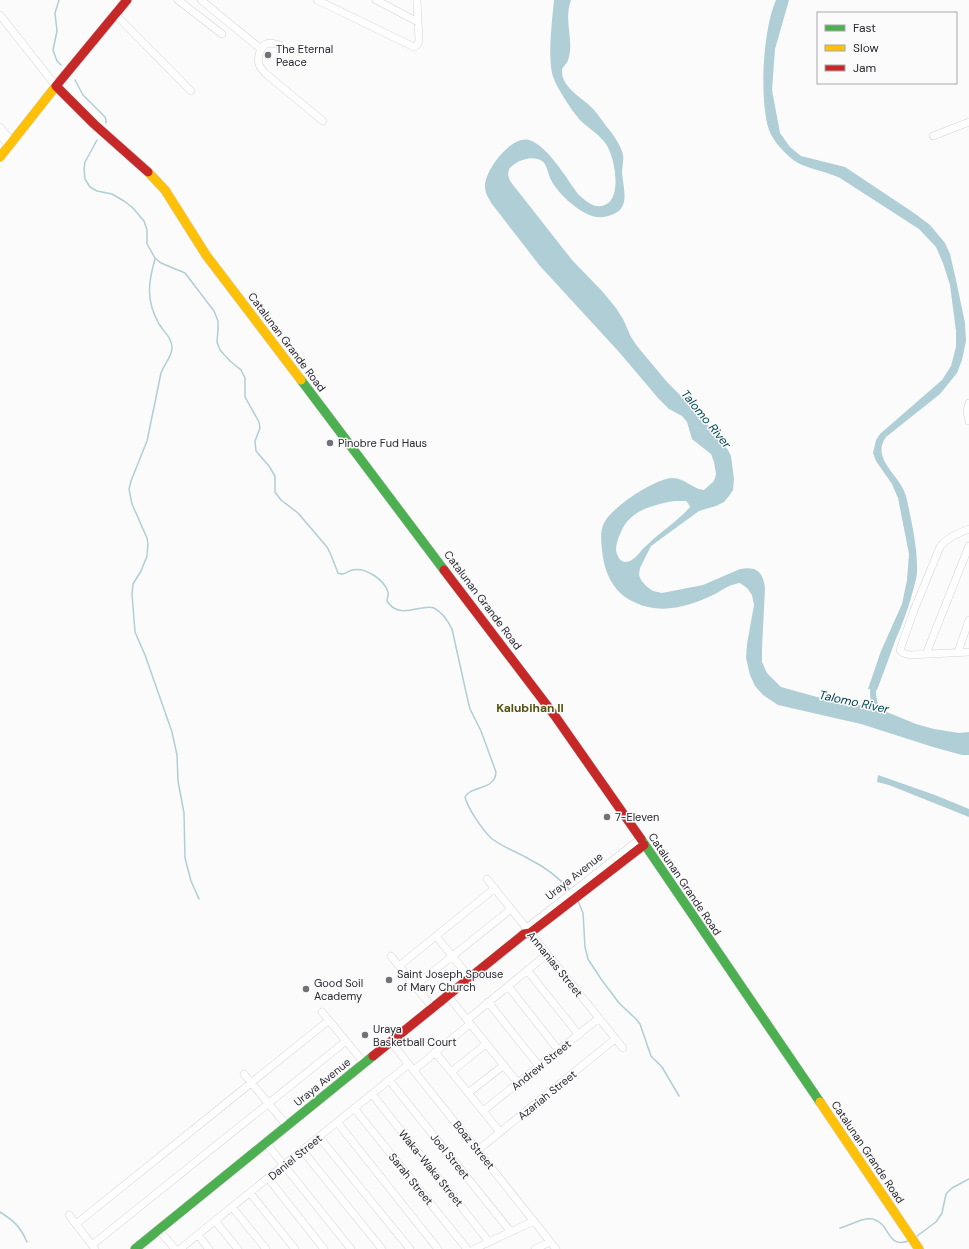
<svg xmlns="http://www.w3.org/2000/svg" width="969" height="1249" viewBox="0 0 969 1249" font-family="'DM Sans',sans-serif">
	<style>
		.water { fill: #afced6; fill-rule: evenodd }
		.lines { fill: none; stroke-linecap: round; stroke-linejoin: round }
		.stream { stroke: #afced6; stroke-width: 1.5 }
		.canal { stroke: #afced6; stroke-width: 6 }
		.street-casing { stroke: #d3d3d7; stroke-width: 8 }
		.fast-casing { stroke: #d3d3d7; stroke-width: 10 }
		.slow-casing { stroke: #d3d3d7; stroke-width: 10 }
		.jam-casing { stroke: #d3d3d7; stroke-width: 10 }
		.street { stroke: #fefefe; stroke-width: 7 }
		.fast { stroke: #4caf50; stroke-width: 9 }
		.slow { stroke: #ffc107; stroke-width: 9 }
		.jam { stroke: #c62828; stroke-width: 9 }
		.poi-dot { fill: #727178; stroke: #fbfbfb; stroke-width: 1.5 }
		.labels { text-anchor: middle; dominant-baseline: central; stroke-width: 3; stroke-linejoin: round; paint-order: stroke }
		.poi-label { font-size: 11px; fill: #292731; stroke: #fbfbfb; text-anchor: start }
		.street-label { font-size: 11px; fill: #292731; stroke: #fbfbfb }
		.water-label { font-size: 12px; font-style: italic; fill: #014552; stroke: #fbfbfb }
		.neighbourhood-label { font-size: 12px; font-weight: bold; fill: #555114; stroke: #fbfbfb }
	</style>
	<rect width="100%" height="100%" fill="#fbfbfb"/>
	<path class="water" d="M554 0H571C563 22 575 41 568 60 567 64 563 66 562 70 561 86 579 96 589 105 596 111 601 119 606 126 612 133 621 145 623 155 624 160 622 167 622 173 624 193 632 213 603 217 585 220 558 194 551 180 548 174 547 164 542 161 532 154 515 161 509 169L508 175 510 181 572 260 602 291 616 308 623 319 631 337 637 346 667 382 686 401 698 408 703 419 728 450 731 456 734 479 733 490 729 496 724 502 716 506 699 511 651 546 640 568 639 575 641 580 646 586 653 591 662 593 703 585 740 569C757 566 763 572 765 588L762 649V662L767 673 781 687 835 702 854 704 877 708 916 724 934 729 959 733 969 732V755H962L933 747 861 724 778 705 763 695 755 686 750 675 746 658 747 644 754 605 752 595 747 588 740 583C731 584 724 589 715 594 697 603 674 611 654 608 621 603 605 582 602 550 601 541 600 531 604 523 612 507 653 480 671 478 684 477 692 489 704 490L714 481 716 474 714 462 711 454 692 439 687 422 682 416 669 409 658 398 619 352 540 266 492 204C489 199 485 193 485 187 484 171 511 135 529 140 547 145 567 179 578 194 583 199 593 208 601 206 624 203 615 157 606 144 599 134 588 128 580 120 572 111 554 84 552 73 548 52 552 21 554 0ZM674 501H686L688 503 690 507C677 522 660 532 646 546 641 550 638 556 633 559 631 561 628 562 625 562 619 561 617 555 616 550 616 544 618 538 621 532 630 510 653 505 674 501Z
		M776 0H789L775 49 772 90 780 133 790 147 801 156 845 167 914 213 930 225 945 243 950 254 956 280 965 323 966 341 962 360 957 373 940 394 886 437C870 459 901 476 906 496 911 518 918 549 917 572 917 577 915 582 914 587 909 606 903 623 895 641 889 658 883 674 877 690L868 689 881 651 902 604 907 580 909 554 898 498 892 484 876 461 873 453 876 440 880 434 942 380 951 366 956 347V331L950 285 943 263 936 247 919 229 840 178C826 171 802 168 792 159 783 151 773 141 769 130 759 100 763 29 776 0Z
		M878 775 935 795 969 809V817L889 785 877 782Z"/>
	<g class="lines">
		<path class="stream" d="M59 0 55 13 57 31 53 50 57 61 61 65
			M75 80 83 95 105 117 106 120V123
			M97 140 85 162 84 169 85 179 90 187 97 191 112 194 124 201 132 207 144 221 147 230V244L155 258 161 263 185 273 214 311 218 321V329L217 342 220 350 230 361 241 370 245 378V397L259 422 260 428 255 441 256 451 269 466 275 476V492L281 500 298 513 327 547 331 555 338 573C344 576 346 572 352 570 365 567 384 579 388 592 389 595 387 598 387 601 399 621 422 603 434 608 442 612 448 621 452 629L468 701 470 709 481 731 496 772C495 791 471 785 465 797 468 809 482 829 491 838 502 847 517 852 529 859 543 866 559 878 570 890
			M155 259C148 283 146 301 159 324 164 332 172 338 172 348 172 356 164 365 161 373L147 441 131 481 129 489 132 504 147 538 148 544 147 556 141 571 133 584 132 594 135 632 145 655 172 732 177 755 178 781 184 813 185 858 191 881 199 899
			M578 901 583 913 585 947 588 959 601 979 619 1003 636 1019 640 1024 651 1056 662 1067 679 1096
			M0 1212C14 1221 20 1226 27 1242
			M840 1228C852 1225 862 1217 873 1219 890 1223 887 1249 908 1241
			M917 1236 936 1222 942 1213 946 1194 952 1188 969 1179"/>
		<path class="canal" d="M875 682C871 693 874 705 880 715"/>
		<g class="street-casing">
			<path id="street" d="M178 0 222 34
				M201 0 261 49
				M317 0 414 47 417 45 419 41 417 0
				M376 0 418 22
				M115 14 191 91
				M0 15 56 86
				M279 45C275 44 270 42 266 44 260 47 257 58 259 64 260 68 263 71 266 74L323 121
				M0 127 12 142
				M0 135 9 146
				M933 136 969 122
				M969 403 967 411 969 421
				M969 529C959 533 946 538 940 547L914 610 900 650 903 653 910 655 969 652
				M958 652 969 620
				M926 654 969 546
				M487 879 623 1048
				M525 931 527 928 640 839
				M436 936 470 978
				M391 956 433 1008
				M399 966 495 888
				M527 970 579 1035
				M415 986 511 909
				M508 986 559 1051
				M448 996 518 1083
				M488 1002 539 1066
				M322 1012 365 1064
				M467 1020 547 954
				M391 1042 556 1249
				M435 1052 500 1132
				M414 1070 470 1024
				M451 1072 486 1044
				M244 1074 287 1126
				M389 1080 511 1232
				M468 1093 504 1065
				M372 1094 489 1242
				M354 1108 467 1249
				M483 1111 599 1018
				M337 1122 438 1249
				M319 1137 410 1249
				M266 1143 351 1249
				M302 1150 382 1249
				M478 1150 615 1039
				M268 1178 324 1249
				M250 1193 295 1249
				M232 1207 266 1249
				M69 1215 95 1249
				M215 1221 238 1249
				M76 1224 328 1021
				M159 1230 175 1249
				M198 1235 209 1249
				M92 1245 346 1041
				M180 1249 409 1064
				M474 1249 534 1221
				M535 1249 550 1242"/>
		</g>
		<g class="fast-casing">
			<path id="fast" d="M301 380 444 570
				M641 839 820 1102
				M135 1249 373 1056"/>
		</g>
		<g class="slow-casing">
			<path id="slow" d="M0 157 56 86
				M148 172 165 190 206 255 301 380
				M820 1102 919 1249"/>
		</g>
		<g class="jam-casing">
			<path id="jam" d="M127 0 56 86 94 124 148 172
				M444 570 555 716 641 839
				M373 1056 524 934 530 933 644 845"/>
		</g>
		<use href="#street" class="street"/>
		<use href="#fast" class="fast"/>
		<use href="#slow" class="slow"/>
		<use href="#jam" class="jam"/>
	</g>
	<g class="poi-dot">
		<circle cx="268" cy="55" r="4"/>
		<circle cx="330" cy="443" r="4"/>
		<circle cx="607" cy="817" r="4"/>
		<circle cx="389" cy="980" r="4"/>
		<circle cx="306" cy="989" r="4"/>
		<circle cx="365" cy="1035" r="4"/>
	</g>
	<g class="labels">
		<g class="poi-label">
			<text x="276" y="49">The Eternal<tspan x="276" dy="13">Peace</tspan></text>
			<text x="338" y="443">Pinobre Fud Haus</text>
			<text x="615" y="817">7-Eleven</text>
			<text x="397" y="974">Saint Joseph Spouse<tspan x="397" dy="13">of Mary Church</tspan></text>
			<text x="314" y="983">Good Soil<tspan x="314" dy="13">Academy</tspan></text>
			<text x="373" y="1029">Uraya<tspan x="373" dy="13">Basketball Court</tspan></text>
		</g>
		<g class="street-label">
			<text transform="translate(287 342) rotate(53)">Catalunan Grande Road</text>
			<text transform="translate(483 600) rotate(53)">Catalunan Grande Road</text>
			<text transform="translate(574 876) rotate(-38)">Uraya Avenue</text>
			<text transform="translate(685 884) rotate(56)">Catalunan Grande Road</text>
			<text transform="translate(555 964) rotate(51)">Annanias Street</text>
			<text transform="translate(541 1065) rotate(-39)">Andrew Street</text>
			<text transform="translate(322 1082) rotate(-39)">Uraya Avenue</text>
			<text transform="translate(547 1095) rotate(-39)">Azariah Street</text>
			<text transform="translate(474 1145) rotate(51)">Boaz Street</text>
			<text transform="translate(868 1152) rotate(56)">Catalunan Grande Road</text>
			<text transform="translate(450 1156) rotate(51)">Joel Street</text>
			<text transform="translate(295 1157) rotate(-39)">Daniel Street</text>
			<text transform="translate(431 1168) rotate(51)">Waka-Waka Street</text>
			<text transform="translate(411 1179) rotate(51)">Sarah Street</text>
		</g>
		<g class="water-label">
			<text transform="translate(706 419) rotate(51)">Talomo River</text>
			<text transform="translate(854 702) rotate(12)">Talomo River</text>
		</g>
		<g class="neighbourhood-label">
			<text x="530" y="708">Kalubihan II</text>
		</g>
	</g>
	<rect x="817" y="12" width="140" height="72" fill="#fbfbfb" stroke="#a7a6aa"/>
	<rect x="825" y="25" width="20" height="6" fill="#4caf50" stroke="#a7a6aa"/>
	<text x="853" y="32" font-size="12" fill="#292731">Fast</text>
	<rect x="825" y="45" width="20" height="6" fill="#ffc107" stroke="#a7a6aa"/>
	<text x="853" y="52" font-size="12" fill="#292731">Slow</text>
	<rect x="825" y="65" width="20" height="6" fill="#c62828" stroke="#a7a6aa"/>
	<text x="853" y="72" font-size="12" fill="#292731">Jam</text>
</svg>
